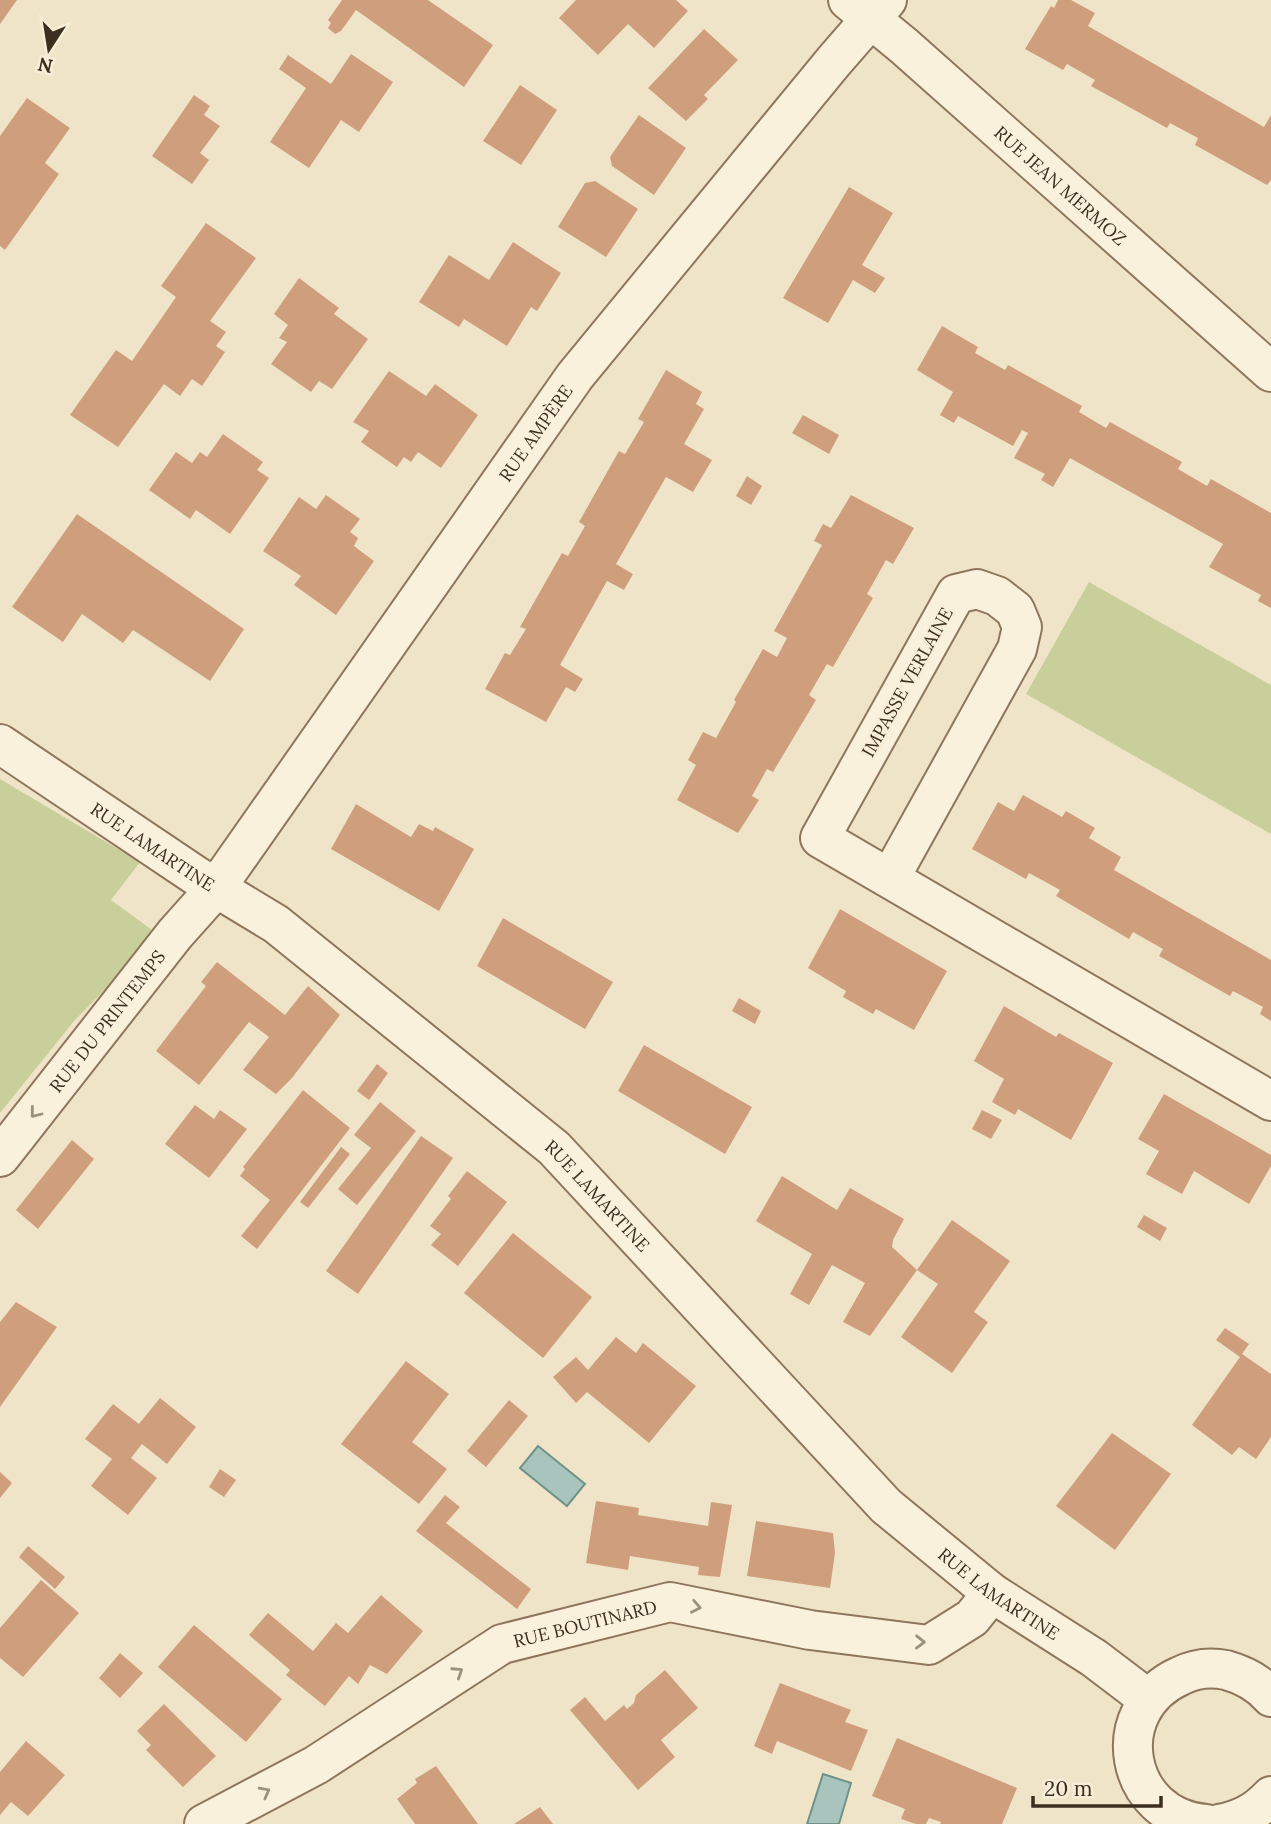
<svg xmlns="http://www.w3.org/2000/svg" width="1271" height="1824" viewBox="0 0 1271 1824" font-family="Lora,serif">
	<style>
		.green { fill: #c9cf9b }
		.water { fill: #a9c4bc; stroke: #6f938a; stroke-width: 2 }
		.building { fill: #cf9f7d }
		.lines { fill: none; stroke-linecap: round; stroke-linejoin: round }
		.minor-casing { stroke: #8d765c; stroke-width: 42 }
		.minor { stroke: #faf1dc; stroke-width: 38 }
		.oneway { stroke: #9c907e }
		.labels { text-anchor: middle; dominant-baseline: central; stroke-width: 5; stroke-linejoin: round; paint-order: stroke }
		.street-label { font-size: 18px; fill: #3d2e20; stroke: #f7eed8 }
	</style>
	<rect width="100%" height="100%" fill="#f0e4c8"/>
	<path class="green" d="M1089 582 1271 685V834L1026 694Z
		M0 779 140 862 111 900 159 935 74 1021 0 1113Z"/>
	<path class="water" d="M538 1446 585 1484 567 1506 520 1468Z
		M823 1774 851 1783 839 1824H807Z"/>
	<path class="building" d="M0 0H17L0 24Z
		M342 0H428L493 45 464 87 356 10 341 31 335 34 328 28 331 23 328 20Z
		M576 0H676L688 11 654 48 628 24 598 55 559 18Z
		M1058 0H1071L1095 13 1088 26 1264 127 1271 115V180L1267 185 1195 145 1198 138 1170 123 1167 128 1091 86 1095 80 1067 64 1063 70 1025 49 1051 6 1054 8Z
		M704 29 738 60 704 95 708 99 686 121 648 88Z
		M351 54 393 82 359 132 341 120 309 168 270 142 306 88 279 69 288 55 331 84Z
		M520 85 557 110 521 165 483 141Z
		M194 95 210 106 204 115 220 126 200 153 209 160 192 184 152 156Z
		M27 98 70 128 45 163 59 174 5 250 0 246V136Z
		M639 115 686 148 654 195 612 166 610 157Z
		M595 181 638 209 606 257 558 227 585 183Z
		M849 187 893 213 862 265 885 278 875 293 853 280 828 323 783 298Z
		M206 223 256 258 210 321 226 332 216 346 225 352 202 386 192 379 180 396 164 384 118 447 70 415 116 350 132 361 176 297 161 286Z
		M513 242 561 273 537 311 531 307 507 346 464 319 459 327 419 302 449 255 489 280Z
		M299 278 339 308 334 314 368 339 332 389 319 381 311 392 271 364 287 342 279 338 288 325 274 314Z
		M942 326 978 347 975 353 1005 370 1008 365 1082 406 1079 412 1106 428 1110 422 1182 462 1178 469 1207 486 1211 479 1271 513V608L1258 601 1261 595 1209 567 1223 544 1070 458 1053 487 1041 480 1045 474 1014 458 1028 433 1022 430 1013 446 958 416 954 423 940 415 953 392 917 370Z
		M666 370 702 392 696 404 704 409 684 444 712 460 693 492 666 477 616 564 633 574 624 590 607 581 560 665 583 679 575 692 566 687 546 722 485 689 505 653 510 655 526 629 520 627 562 553 568 556 585 526 579 522 619 451 625 454 644 422 638 419Z
		M389 371 426 396 435 384 478 415 441 468 418 452 411 462 404 457 397 467 361 442 369 431 353 422Z
		M803 415 839 435 829 454 792 433Z
		M223 434 263 462 257 470 269 478 230 534 196 510 190 519 149 490 176 452 192 463 200 452 207 457Z
		M747 476 762 486 751 505 736 496Z
		M326 495 360 519 350 532 358 538 354 546 374 561 336 615 294 585 301 576 263 551 299 497 316 509Z
		M851 495 914 528 893 564 886 560 867 594 873 598 833 667 827 664 809 695 816 700 773 772 767 769 752 796 759 800 738 833 677 800 696 765 688 760 703 732 716 738 736 702 734 700 763 649 777 657 787 638 774 631 822 545 814 541 823 524 831 528Z
		M77 514 244 629 210 681 133 630 123 643 82 614 63 642 12 607Z
		M1023 795 1062 817 1066 811 1095 828 1089 838 1121 857 1114 870 1271 960V1021L1260 1014 1263 1007 1233 991 1230 996 1159 956 1163 949 1133 932 1129 939 1056 896 1060 890 1042 880 1029 873 1026 879 972 849 998 802 1014 811Z
		M356 804 411 837 419 824 433 831 435 827 474 849 439 911 331 849Z
		M840 909 947 971 914 1030 876 1009 873 1014 843 997 846 991 808 968Z
		M503 918 613 982 585 1029 477 966Z
		M217 962 285 1015 308 986 340 1015 292 1078 276 1094 243 1070 269 1037 249 1022 199 1085 156 1051 206 986 201 982Z
		M739 998 761 1011 755 1024 732 1011Z
		M1004 1006 1056 1037 1059 1033 1113 1063 1071 1140 1018 1109 1015 1115 992 1102 1004 1079 974 1061Z
		M644 1045 752 1107 725 1154 618 1091Z
		M377 1064 388 1073 369 1100 357 1091Z
		M303 1090 350 1128 257 1249 241 1236 270 1200 240 1176 245 1169 243 1167Z
		M1164 1094 1271 1155V1166L1249 1204 1194 1171 1182 1194 1146 1174 1159 1151 1138 1139Z
		M380 1102 416 1131 357 1205 338 1189 371 1148 354 1135Z
		M195 1105 214 1119 220 1110 247 1129 209 1178 165 1144Z
		M982 1110 1002 1120 991 1139 972 1129Z
		M421 1136 453 1158 358 1294 326 1271Z
		M72 1140 94 1159 38 1229 16 1210Z
		M341 1147 350 1154 308 1208 300 1202Z
		M467 1171 507 1202 458 1266 431 1245 441 1234 430 1226 451 1199 448 1196Z
		M782 1176 837 1210 850 1188 904 1219 893 1240 892 1247 917 1270 870 1336 843 1322 865 1283 832 1265 809 1305 790 1294 812 1254 756 1221Z
		M1144 1215 1167 1228 1160 1241 1137 1227Z
		M952 1220 1010 1261 974 1312 988 1322 952 1373 901 1337 938 1284 917 1270Z
		M513 1233 592 1297 543 1358 464 1293Z
		M16 1302 57 1327 0 1407V1322Z
		M1225 1328 1249 1344 1242 1354 1271 1374V1437L1256 1459 1239 1447 1232 1455 1192 1425 1240 1357 1216 1340Z
		M616 1337 636 1353 643 1343 696 1386 649 1443 587 1392 576 1403 553 1377 576 1357 588 1370Z
		M406 1361 449 1394 412 1442 447 1469 419 1504 341 1444Z
		M160 1398 196 1427 167 1464 142 1444 131 1458 157 1478 128 1515 91 1486 112 1459 85 1439 113 1404 139 1424Z
		M509 1400 528 1416 486 1467 467 1451Z
		M1112 1433 1171 1474 1115 1550 1056 1506Z
		M220 1469 236 1480 224 1497 209 1487Z
		M0 1472 12 1483 0 1498Z
		M445 1495 460 1507 446 1523 531 1589 517 1609 416 1531Z
		M596 1501 639 1508 638 1515 708 1526 711 1502 732 1505 720 1577 698 1575 699 1567 630 1556 628 1570 586 1563Z
		M756 1521 833 1533 835 1553 830 1588 747 1576Z
		M28 1546 65 1577 55 1589 19 1557Z
		M41 1580 79 1613 23 1677 0 1658V1628Z
		M381 1595 423 1631 387 1674 370 1665 358 1684 349 1676 325 1706 286 1675 290 1670 249 1635 268 1613 313 1651 336 1623 348 1633Z
		M194 1625 282 1699 246 1742 158 1667Z
		M120 1653 143 1673 120 1698 99 1678Z
		M665 1670 698 1708 661 1740 675 1757 638 1790 570 1710 585 1697 605 1721 624 1705 627 1709 634 1703 636 1695Z
		M780 1683 851 1710 845 1722 868 1730 851 1771 777 1741 772 1754 754 1746Z
		M164 1704 216 1756 183 1787 146 1750 151 1745 137 1731Z
		M897 1738 1017 1788 1002 1824H940L941 1822 929 1818 926 1824H916L901 1819 905 1809 872 1796Z
		M26 1741 65 1775 28 1816 11 1802 0 1815V1772Z
		M436 1766 478 1824H415L397 1799 417 1783 415 1779Z
		M540 1807 553 1824H514Z"/>
	<g class="lines">
		<g class="minor-casing">
			<g id="minor">
				<path id="s1" d="M848 0 904 46 1271 372"/>
				<path id="s2" d="M0 744 195 875 276 924 554 1148 886 1506 992 1593 1094 1658 1148 1699"/>
				<path d="M890 878 1017 649 1022 627 1015 610 997 596 977 589 956 594 820 838 1271 1101"/>
				<path id="s3" d="M0 1157 175 934 216 888 575 376 834 61 887 0"/>
				<path id="s4" d="M204 1824 316 1765 502 1644 670 1602 810 1630 929 1645 972 1618 992 1593"/>
				<path d="M1206 1824C1124 1817 1105 1710 1180 1676 1194 1669 1211 1667 1226 1670 1244 1675 1259 1683 1271 1697"/>
				<path d="M1219 1824C1241 1820 1256 1812 1271 1796"/>
			</g>
		</g>
		<use href="#minor" class="minor"/>
	</g>
	<defs><path id="oneway-chevron" d="M-2-3.5L2.5 0L-2 3.5" fill="none" stroke-width="1.6" stroke-linecap="round" stroke-linejoin="round" transform="scale(1.75)"/></defs>
	<g class="oneway">
		<use href="#oneway-chevron" transform="translate(35 1113) rotate(128)"/>
		<use href="#oneway-chevron" transform="translate(696 1607) rotate(11)"/>
		<use href="#oneway-chevron" transform="translate(920 1642) rotate(1)"/>
		<use href="#oneway-chevron" transform="translate(458 1672) rotate(-33)"/>
		<use href="#oneway-chevron" transform="translate(265 1792) rotate(-28)"/>
	</g>
	<g class="labels">
		<g class="street-label">
			<text stroke="none"><textPath href="#s1" startOffset="282">RUE JEAN MERMOZ</textPath></text>
			<text stroke="none"><textPath href="#s3" startOffset="901">RUE AMPÈRE</textPath></text>
			<text transform="translate(907 682) rotate(-61)">IMPASSE VERLAINE</text>
			<text stroke="none"><textPath href="#s2" startOffset="184">RUE LAMARTINE</textPath></text>
			<text stroke="none"><textPath href="#s3" startOffset="173">RUE DU PRINTEMPS</textPath></text>
			<text stroke="none"><textPath href="#s2" startOffset="751">RUE LAMARTINE</textPath></text>
			<text stroke="none"><textPath href="#s2" startOffset="1318">RUE LAMARTINE</textPath></text>
			<text stroke="none"><textPath href="#s4" startOffset="434">RUE BOUTINARD</textPath></text>
		</g>
	</g>
	<g transform="translate(49 49) rotate(192)" stroke="#f7eed8" stroke-width="5" paint-order="stroke">
	<path d="M0-5L12 26L0 18L-12 26Z" fill="#3d2e20"/>
	<text y="-10" font-size="19" font-weight="bold" text-anchor="middle" fill="#3d2e20">N</text>
	</g>
	<path d="M1033 1796v10h128v-10" fill="none" stroke="#3d2e20" stroke-width="3.5"/>
	<text x="1044" y="1796" font-size="21" fill="#3d2e20" stroke="#f7eed8" stroke-width="5" paint-order="stroke">20 m</text>
</svg>
